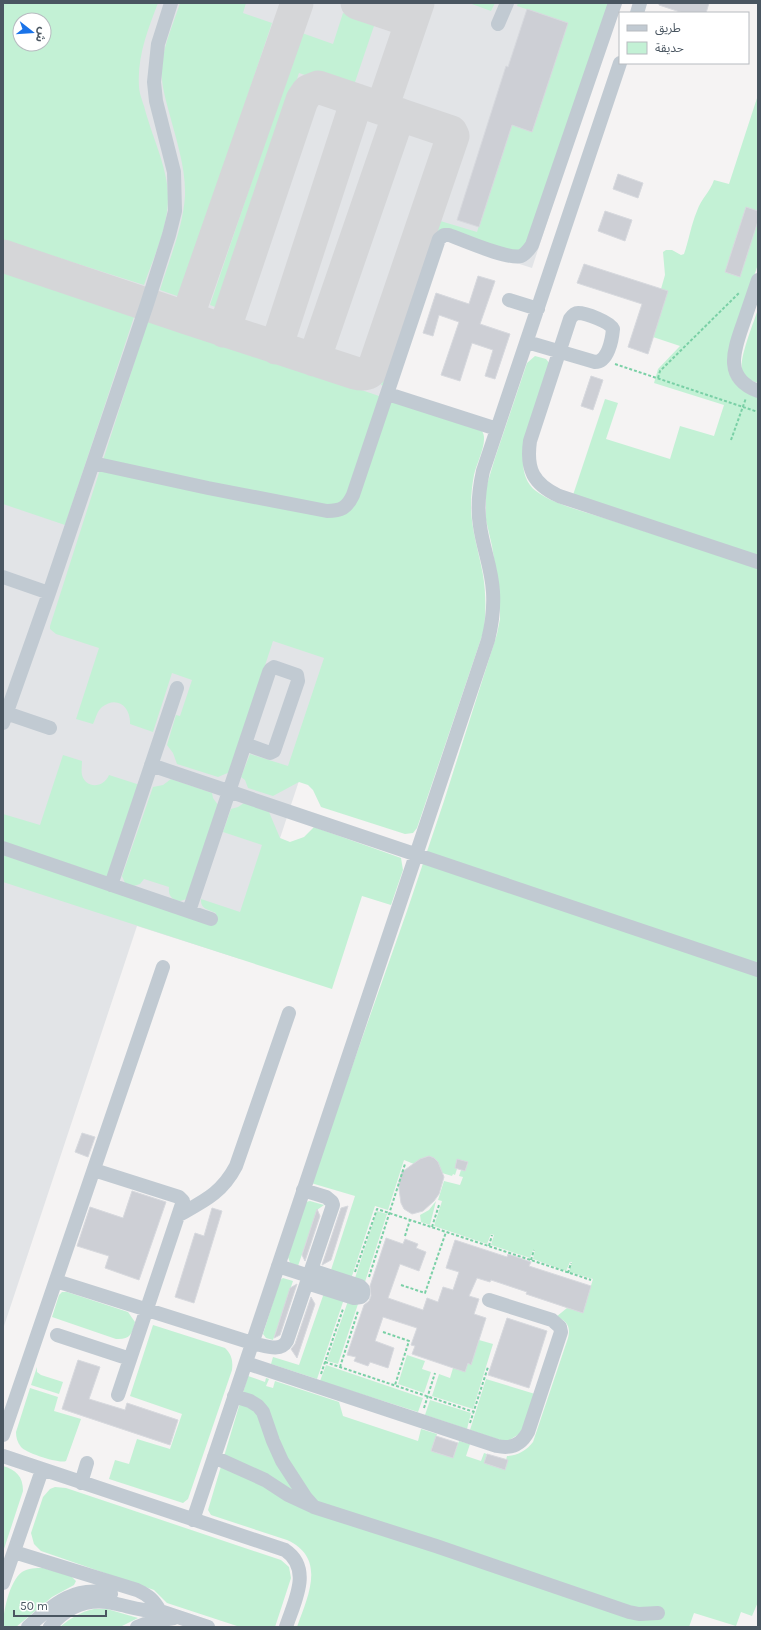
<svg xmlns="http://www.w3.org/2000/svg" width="761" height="1630" viewBox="0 0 761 1630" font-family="Karla,'Noto Sans Arabic',sans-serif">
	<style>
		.airport { fill: #e2e4e7; fill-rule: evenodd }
		.green { fill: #c3f1d5; fill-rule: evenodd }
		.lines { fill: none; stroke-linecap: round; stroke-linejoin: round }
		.taxiway { stroke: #d5d6d8; stroke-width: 33 }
		.building { fill: #cdcfd5; stroke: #d7d9de }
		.path { stroke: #7ad0a6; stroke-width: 2; stroke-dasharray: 3 2; stroke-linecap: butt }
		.minor { stroke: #c1cad2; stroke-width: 14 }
	</style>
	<rect width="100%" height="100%" fill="#f5f3f3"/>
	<path class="airport" d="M3 3H619L532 268 445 240 393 396 338 663 240 959 137 926 3 1329ZM20 20H44V44H20Z"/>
	<path class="green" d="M3 3H158C148 29 137 57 139 86 139 92 142 100 144 106 151 134 167 166 168 194 169 226 154 256 144 285L3 240ZM20 20H44V44H20Z
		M180 3H246L243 13 272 23 180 297 160 290C169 260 183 228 185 196 186 168 176 139 169 112 165 97 160 80 162 64 164 44 174 22 180 3Z
		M469 3H495L491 11Z
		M518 3H612L531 240 516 252 447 232 387 387 381 385 437 220 477 232 512 125 532 132 568 23 517 6Z
		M343 13 375 23 352 91 299 73 221 309 210 305 302 33 333 44Z
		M758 95V264L729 354C727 380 734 388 758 396V557L573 495 605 399 618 403 606 439 670 459 680 426 714 436 724 405 654 383 658 369 680 346 653 337 661 289 665 275 663 252 666 250H672L681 255 684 254C689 240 691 225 697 211 701 199 710 192 714 180L729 184Z
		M3 269 135 314 65 525 3 504Z
		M758 309V383C751 381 744 377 742 370 739 358 754 322 758 309Z
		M154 320 211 339 482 431C489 441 476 464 474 475 472 485 471 496 471 506 471 529 479 552 483 575 486 593 486 612 484 630L417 828 413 833 405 834 321 807 313 790 308 785 299 782 273 796 248 788 245 780 241 777 250 754 288 766 324 658 273 641 230 772 218 777 177 764 173 753 167 745 176 715 180 716 192 680 172 673 153 732 130 724C131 707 117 695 102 707 97 711 96 718 93 724L76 719 99 648 56 634 50 629V626L146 326 149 321Z
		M535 356 546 359 550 364 523 455C522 468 525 483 536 491 552 504 586 512 607 519 657 535 708 552 758 568V1602L752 1616 741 1612 736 1626 694 1613 689 1627H297C308 1596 327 1558 287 1540L211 1515 208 1510 248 1376 265 1382 266 1378 269 1379 266 1386 273 1388 275 1381 339 1402 343 1416 418 1441 421 1429 437 1434 431 1451 453 1458 459 1441 470 1444 466 1456 481 1461 484 1453 487 1454 485 1463 505 1470 508 1460H506L507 1456C517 1456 527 1450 533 1442L568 1338C571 1327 567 1320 556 1317L567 1308 583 1312 593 1279 569 1272 572 1262H570L566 1271 533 1259 535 1250H533L530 1258 491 1245 494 1235 491 1234 487 1244 434 1226 442 1201 438 1200 444 1181 460 1185 463 1177 459 1176 461 1170 465 1171 468 1163 457 1159 455 1168 457 1169 455 1175 453 1174 452 1176 442 1173C436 1154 429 1152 414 1164L404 1160 388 1210 375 1206 351 1279 330 1273 355 1196 311 1183 407 911 444 801 497 634 500 619V597L492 546 486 520V488L495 458 527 363Z
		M63 755 82 761C82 766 81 770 82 775 86 789 104 788 109 775L140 785 108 877 3 842V814L40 825Z
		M171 779 212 793 213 798 218 805 187 899 180 901C172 900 168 896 169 887L144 879 140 884 134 886 125 883 122 876 153 787 163 785Z
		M244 803 269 812 280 838 290 842 304 837 314 827 401 858 403 870 391 905 362 896 332 989 3 882V854L212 925 216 913C209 910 200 909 201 899L240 912 262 845 223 832 231 809 238 807Z
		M310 1201 324 1205 317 1210 298 1266 290 1263 288 1257 306 1202Z
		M436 1201 430 1225 421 1222 420 1215 429 1210Z
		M377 1211 387 1214 364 1285 354 1281Z
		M283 1278 293 1281 273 1340 266 1338 263 1334 280 1280Z
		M62 1292H67L128 1312 135 1322C133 1334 129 1340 116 1339L52 1317 59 1295Z
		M324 1293 344 1299 317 1379 271 1364 273 1357 299 1365Z
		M348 1301 358 1304 338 1364 327 1361Z
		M153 1325 225 1348C232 1355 233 1361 232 1370L188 1499 183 1503 109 1479 115 1460 129 1464 137 1439 170 1449 182 1414 130 1396Z
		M479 1340 493 1344 473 1409 432 1396 439 1374 450 1378 453 1368 468 1363 471 1364Z
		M407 1355 425 1361 422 1369 431 1372 424 1393 398 1384Z
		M326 1365 423 1398 418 1412 320 1381Z
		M37 1367V1372L41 1375 63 1382 59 1394 31 1385Z
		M486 1379 535 1394 521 1433 506 1442 470 1430Z
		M30 1388 58 1397 54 1411 81 1419 66 1461C59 1464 26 1453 21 1447 17 1442 16 1437 16 1432Z
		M430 1400 471 1413 467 1429 425 1415Z
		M3 1466C16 1470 23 1476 23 1491L3 1552Z
		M55 1487 66 1488 281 1560 289 1567 291 1578 275 1627H240L167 1603 154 1590 41 1551 34 1544 31 1533 43 1497 50 1489Z
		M43 1568 71 1576 76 1581 74 1585 52 1597 16 1627H3C3 1612 9 1582 22 1572 28 1568 36 1568 43 1568Z
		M94 1609H107L138 1618 120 1627H60C71 1618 80 1612 94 1609Z"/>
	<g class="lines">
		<path class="taxiway" d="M357 3 411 21
			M382 108 418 3
			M3 256 187 318 355 373C363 375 369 375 374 367L453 136 451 132 318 87 308 91 302 100 224 331
			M187 318 297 3
			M276 348 357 100
			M314 360 399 114"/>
	</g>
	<path class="building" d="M659 3H709L706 13H683L659 5Z
		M527 9 568 23 532 132 512 125 479 227 457 220 506 66 508 67Z
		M618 174 643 183 638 198 613 189Z
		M746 207 758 211V221L740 277 725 272Z
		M605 211 632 220 625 241 598 231Z
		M584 264 668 291 648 354 628 347 642 304 577 283Z
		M478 276 495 281 480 324 510 334 495 379 485 376 493 350 472 343 460 381 441 375 459 322 439 315 433 336 423 333 436 293 469 304Z
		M591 376 603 380 593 410 581 406Z
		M82 1133 95 1137 88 1157 75 1152Z
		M429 1156 434 1158 438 1162 444 1177 439 1194 434 1201 423 1211 412 1214 404 1209 401 1203 399 1189V1181L402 1172 420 1159Z
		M457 1159 468 1162 465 1171 455 1168Z
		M132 1191 166 1202 139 1280 105 1268 109 1256 77 1246 90 1207 123 1218Z
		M348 1206 331 1260 322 1265 341 1208Z
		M212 1208 222 1211 194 1303 175 1297 195 1233 204 1236Z
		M317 1209 320 1216 305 1261 302 1255Z
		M386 1238 403 1244 405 1239 418 1244 416 1248 426 1252 419 1271 400 1264 388 1298 423 1310 427 1298 438 1302 443 1287 453 1290 459 1272 446 1268 455 1240 507 1257 508 1254 531 1262 529 1266 591 1286 583 1313 526 1294 527 1292 491 1280 490 1282 477 1278 469 1296 479 1299 474 1314 486 1318 471 1365 468 1363 465 1372 412 1354 415 1346 411 1345 417 1328 383 1317 375 1341 394 1348 388 1368 370 1362 368 1366 354 1361 356 1357 347 1355 364 1305 369 1301 371 1296 370 1286Z
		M297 1284 280 1335 274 1338 290 1288Z
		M311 1297 315 1304 297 1358 291 1349 295 1344Z
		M507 1318 547 1331 529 1388 488 1375Z
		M78 1360 100 1367 89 1399 125 1410 127 1403 178 1420 170 1445 62 1409Z
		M436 1436 458 1443 453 1458 431 1451Z
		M487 1454 508 1460 505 1470 484 1463Z"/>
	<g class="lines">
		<path class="path" d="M615 364 758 412
			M658 378 660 371 740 292
			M731 440 746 398
			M432 1227 439 1205
			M405 1236 410 1220
			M489 1246 492 1235
			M531 1260 534 1250
			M355 1272 377 1209 591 1280
			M568 1273 571 1263
			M369 1277 405 1164
			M401 1285 425 1293 446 1232
			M383 1332 409 1341 395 1385
			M325 1362 474 1412
			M340 1367 358 1311
			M321 1374 343 1309
			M424 1408 435 1373
			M470 1423 488 1367"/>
		<path class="minor" d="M637 13 640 3
			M498 24 507 3
			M758 280C753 295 748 309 743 324 734 350 723 378 758 391
			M509 300 538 309
			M527 342 595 362C608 362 612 340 613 329 610 322 586 313 578 313 575 313 572 316 570 319L530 441C526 469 533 484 559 496L758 562
			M388 394 497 429
			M93 463 208 488 327 511C341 511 347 508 353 495L439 239 444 235H449C463 240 508 260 521 256 526 254 529 249 532 245L615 3
			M3 577 49 593
			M6 713 50 728
			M3 723 49 593 147 304 169 235 175 211 174 172 156 101 154 82 158 44 171 3
			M151 765 758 970
			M3 848 211 919
			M111 885 177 688
			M189 911 269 672 271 669 274 667 297 675 298 681 274 751 270 753 245 744
			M94 1170 179 1197 183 1201 118 1395
			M179 1215C204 1201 222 1193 236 1166L289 1013
			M278 1266 309 1276
			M56 1281 252 1343C264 1345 280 1353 287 1341L333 1205 332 1202 326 1197 303 1190
			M307 1283 354 1298 361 1297 363 1295V1289L360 1286 311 1270
			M57 1335 130 1359
			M246 1363 497 1446C511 1449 521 1445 528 1432L561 1332 560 1327 552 1320 489 1300
			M234 1396 250 1401 258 1406 263 1412 273 1441 282 1461 306 1498 314 1507
			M3 1435 163 967
			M3 1456 285 1550C313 1569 294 1602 286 1627
			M214 1457 265 1480 288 1495 314 1507 436 1546 629 1612 639 1614 658 1613
			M81 1483 87 1463
			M193 1520 488 640C492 624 494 608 493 592 492 569 483 548 480 526 477 507 479 489 483 471L620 63
			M14 1552 137 1590C148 1595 154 1600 160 1611 145 1612 131 1607 117 1604 90 1597 67 1606 50 1627
			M3 1583 42 1470
			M151 1608 208 1627
			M28 1627C53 1605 75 1584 111 1594
			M137 1627 150 1622 174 1618"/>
	</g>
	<rect width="761" height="1630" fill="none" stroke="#4a5661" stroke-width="8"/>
	<rect x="619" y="12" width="130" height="52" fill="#ffffff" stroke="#b7bbc0"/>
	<rect x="627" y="25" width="20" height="6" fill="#c1cad2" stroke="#b7bbc0"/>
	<text x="655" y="32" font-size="12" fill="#4a5661">طريق</text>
	<rect x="627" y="42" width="20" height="12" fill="#c3f1d5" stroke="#b7bbc0"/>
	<text x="655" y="52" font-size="12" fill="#4a5661">حديقة</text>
	<g transform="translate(32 32) rotate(107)"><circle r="19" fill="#ffffff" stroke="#b7bbc0"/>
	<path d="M0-3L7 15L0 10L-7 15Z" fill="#1a73e8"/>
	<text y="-6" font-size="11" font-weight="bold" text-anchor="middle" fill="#4a5661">ش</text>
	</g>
	<path d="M14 1610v6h92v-6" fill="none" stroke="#4a5661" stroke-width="2"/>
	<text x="20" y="1610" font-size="12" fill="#4a5661" stroke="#ffffff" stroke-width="3" paint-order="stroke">50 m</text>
</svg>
